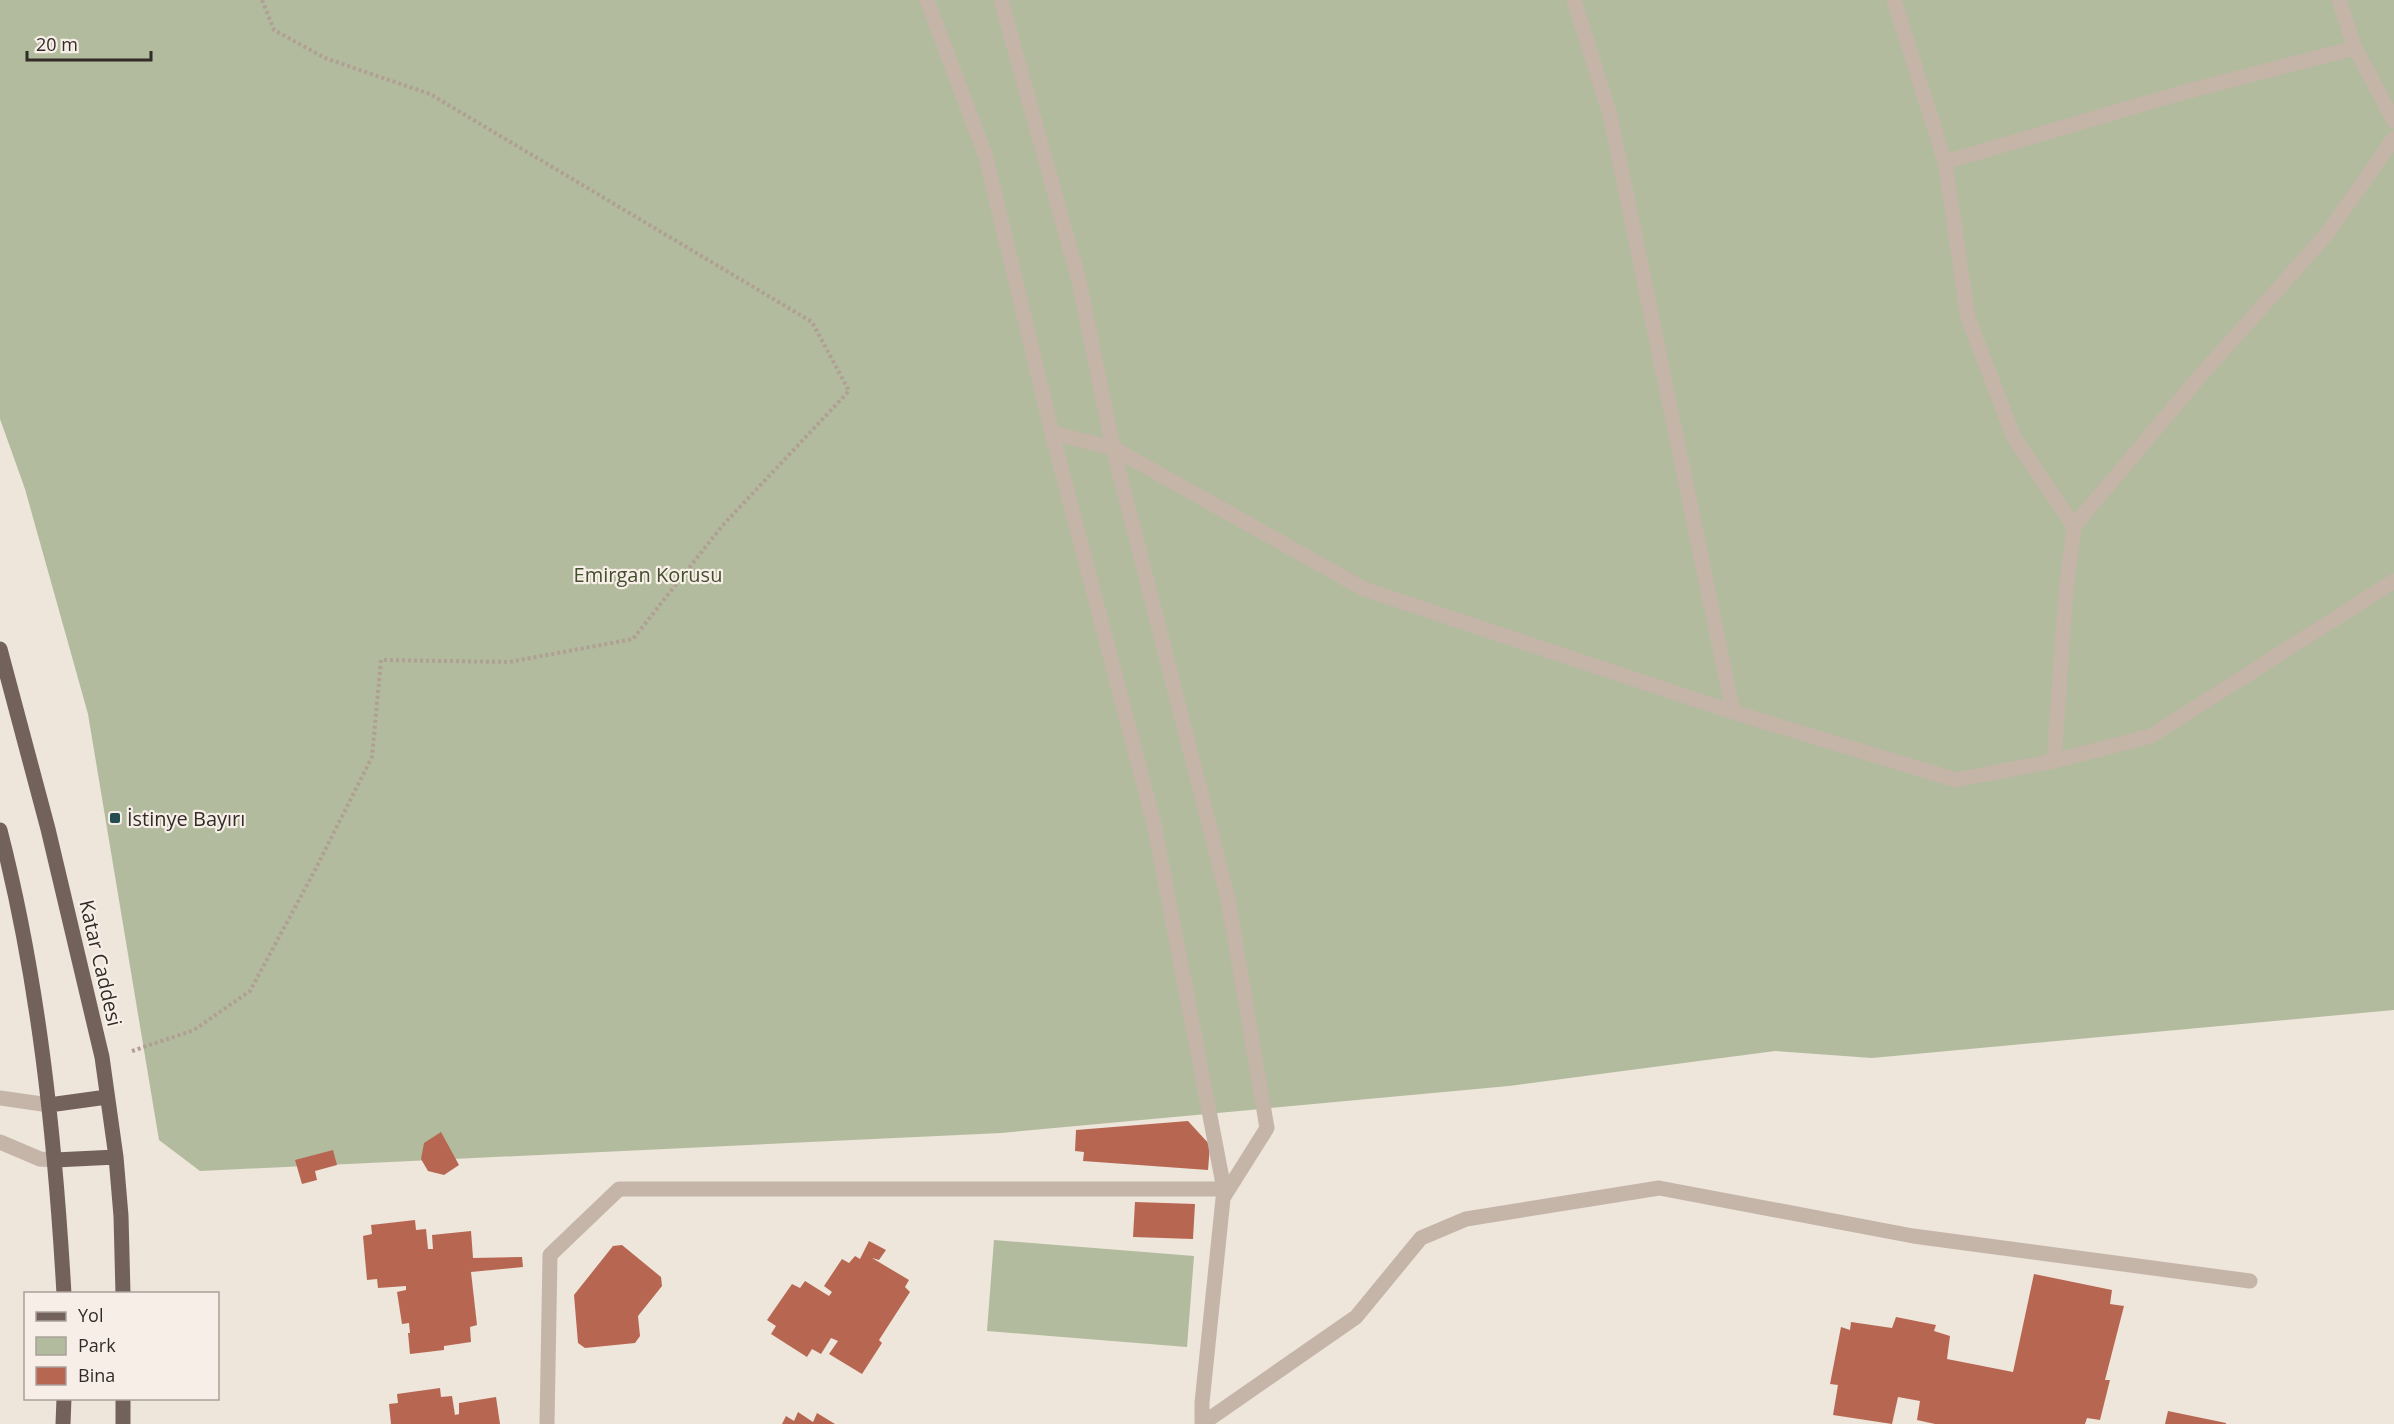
<svg xmlns="http://www.w3.org/2000/svg" width="2394" height="1424" viewBox="0 0 2394 1424" font-family="'Open Sans',sans-serif">
	<style>
		.green { fill: #b2bb9d }
		.building { fill: #b76751 }
		.lines { fill: none; stroke-linecap: round; stroke-linejoin: round }
		.path { stroke: #b09f93; stroke-width: 4; stroke-dasharray: 3 3; stroke-linecap: butt }
		.minor { stroke: #c5b5a9; stroke-width: 15 }
		.major { stroke: #73625b; stroke-width: 15 }
		.poi-dot { fill: #234d4f; stroke: #f7efe7; stroke-width: 2 }
		.labels { text-anchor: middle; dominant-baseline: central; stroke-width: 4.5; stroke-linejoin: round; paint-order: stroke }
		.park-label { font-size: 20px; fill: #434e2f; stroke: #f7efe7 }
		.poi-label { font-size: 20px; fill: #332b28; stroke: #f7efe7; text-anchor: start }
		.street-label { font-size: 20px; fill: #332b28; stroke: #f7efe7 }
	</style>
	<rect width="100%" height="100%" fill="#eee5db"/>
	<path class="green" d="M0 0H2394V1010L1872 1058 1775 1051 1509 1086 1001 1133 200 1171 159 1140 88 714 25 489 0 419Z
		M994 1240 1194 1256 1187 1347 987 1331Z"/>
	<path class="building" d="M1188 1121 1210 1145 1208 1170 1083 1161 1084 1152 1075 1151 1076 1130Z
		M441 1132 459 1165 444 1175 428 1171 421 1159 424 1143Z
		M333 1150 337 1165 315 1171 317 1180 302 1184 295 1160Z
		M1135 1202 1195 1204 1193 1239 1133 1237Z
		M415 1220 416 1230 426 1229 428 1249H433L432 1235 471 1231 473 1258 522 1257 523 1267 471 1272 477 1325 470 1327 471 1342 444 1346V1350L410 1354 408 1333H410L409 1323 402 1324 397 1292 406 1290V1286L378 1288 377 1279 367 1280 363 1236 372 1234 371 1225Z
		M869 1241 886 1250 879 1260 872 1258 909 1280 905 1287 910 1292 879 1340 882 1343 862 1374 829 1354 838 1341 831 1338 821 1354 812 1349 807 1357 771 1334 776 1326 767 1320 792 1284 800 1288 805 1281 829 1296 832 1292 824 1286 842 1259 849 1263 855 1256 860 1259Z
		M622 1245 661 1277 662 1286 638 1316 640 1336 635 1343 585 1348 578 1343 574 1295 613 1246Z
		M2034 1274 2112 1290 2110 1304 2124 1306 2105 1380H2110L2100 1420 2087 1418 2085 1424H1935L1917 1420 1920 1401 1898 1397 1892 1424 1833 1415 1838 1385 1830 1384 1841 1327 1850 1330 1851 1322 1892 1328 1896 1317 1936 1325 1934 1331 1950 1336 1947 1359 2013 1372Z
		M440 1388 441 1397 452 1396 455 1415 459 1414V1403L496 1397 500 1424H391L389 1404 398 1403 397 1394Z
		M2168 1411 2226 1423V1424H2165Z
		M798 1412 813 1422 817 1413 835 1424H782L786 1416 794 1421Z"/>
	<g class="lines">
		<path class="path" d="M132 1051 194 1030 250 991 314 872 372 757 381 660 509 662 633 639 722 526 849 391 812 322 430 94 325 58 274 30 262 0"/>
		<path class="minor" d="M927 0 986 157 1052 433 1154 824 1224 1189
			M1001 0 1079 281 1113 448 1228 899 1267 1128 1223 1198
			M1574 0 1610 115 1733 712
			M1894 0 1945 162 1968 318 2014 438 2074 526
			M2339 0 2355 48 2394 121
			M1945 162 2181 93 2355 48
			M1052 433 1113 448 1364 589 1733 712 1956 780 2054 761 2151 736 2394 581
			M2054 761 2066 591 2074 526 2201 375 2327 234 2394 138
			M0 1098 49 1105
			M0 1142 40 1159 55 1160
			M547 1424 550 1255 619 1189H1224L1202 1403V1424
			M1202 1424 1356 1317 1421 1238 1466 1219 1659 1188 1913 1236 2250 1281"/>
		<path class="major" d="M0 649 48 829 102 1057 116 1157 121 1216 123 1294
			M0 830C39 982 55 1137 64 1294
			M49 1105 107 1097
			M55 1160 116 1157
			M63 1424 64 1398
			M123 1424V1398"/>
	</g>
	<rect class="poi-dot" x="109" y="812" width="12" height="12" rx="3"/>
	<g class="labels">
		<g class="park-label">
			<text x="648" y="574">Emirgan Korusu</text>
		</g>
		<g class="poi-label">
			<text x="127" y="818">İstinye Bayırı</text>
		</g>
		<g class="street-label">
			<text transform="translate(101 963) rotate(77)">Katar Caddesi</text>
		</g>
	</g>
	<rect x="24" y="1292" width="195" height="108" fill="#f7efe7" stroke="#a9a19b" stroke-width="1.5"/>
	<rect x="36" y="1312" width="30" height="9" fill="#73625b" stroke="#a9a19b" stroke-width="1.5"/>
	<text x="78" y="1322" font-size="18" fill="#332b28">Yol</text>
	<rect x="36" y="1337" width="30" height="18" fill="#b2bb9d" stroke="#a9a19b" stroke-width="1.5"/>
	<text x="78" y="1352" font-size="18" fill="#332b28">Park</text>
	<rect x="36" y="1367" width="30" height="18" fill="#b76751" stroke="#a9a19b" stroke-width="1.5"/>
	<text x="78" y="1382" font-size="18" fill="#332b28">Bina</text>
	<path d="M27 51v9h124v-9" fill="none" stroke="#332b28" stroke-width="3"/>
	<text x="36" y="51" font-size="18" fill="#332b28" stroke="#f7efe7" stroke-width="4.5" paint-order="stroke">20 m</text>
</svg>
